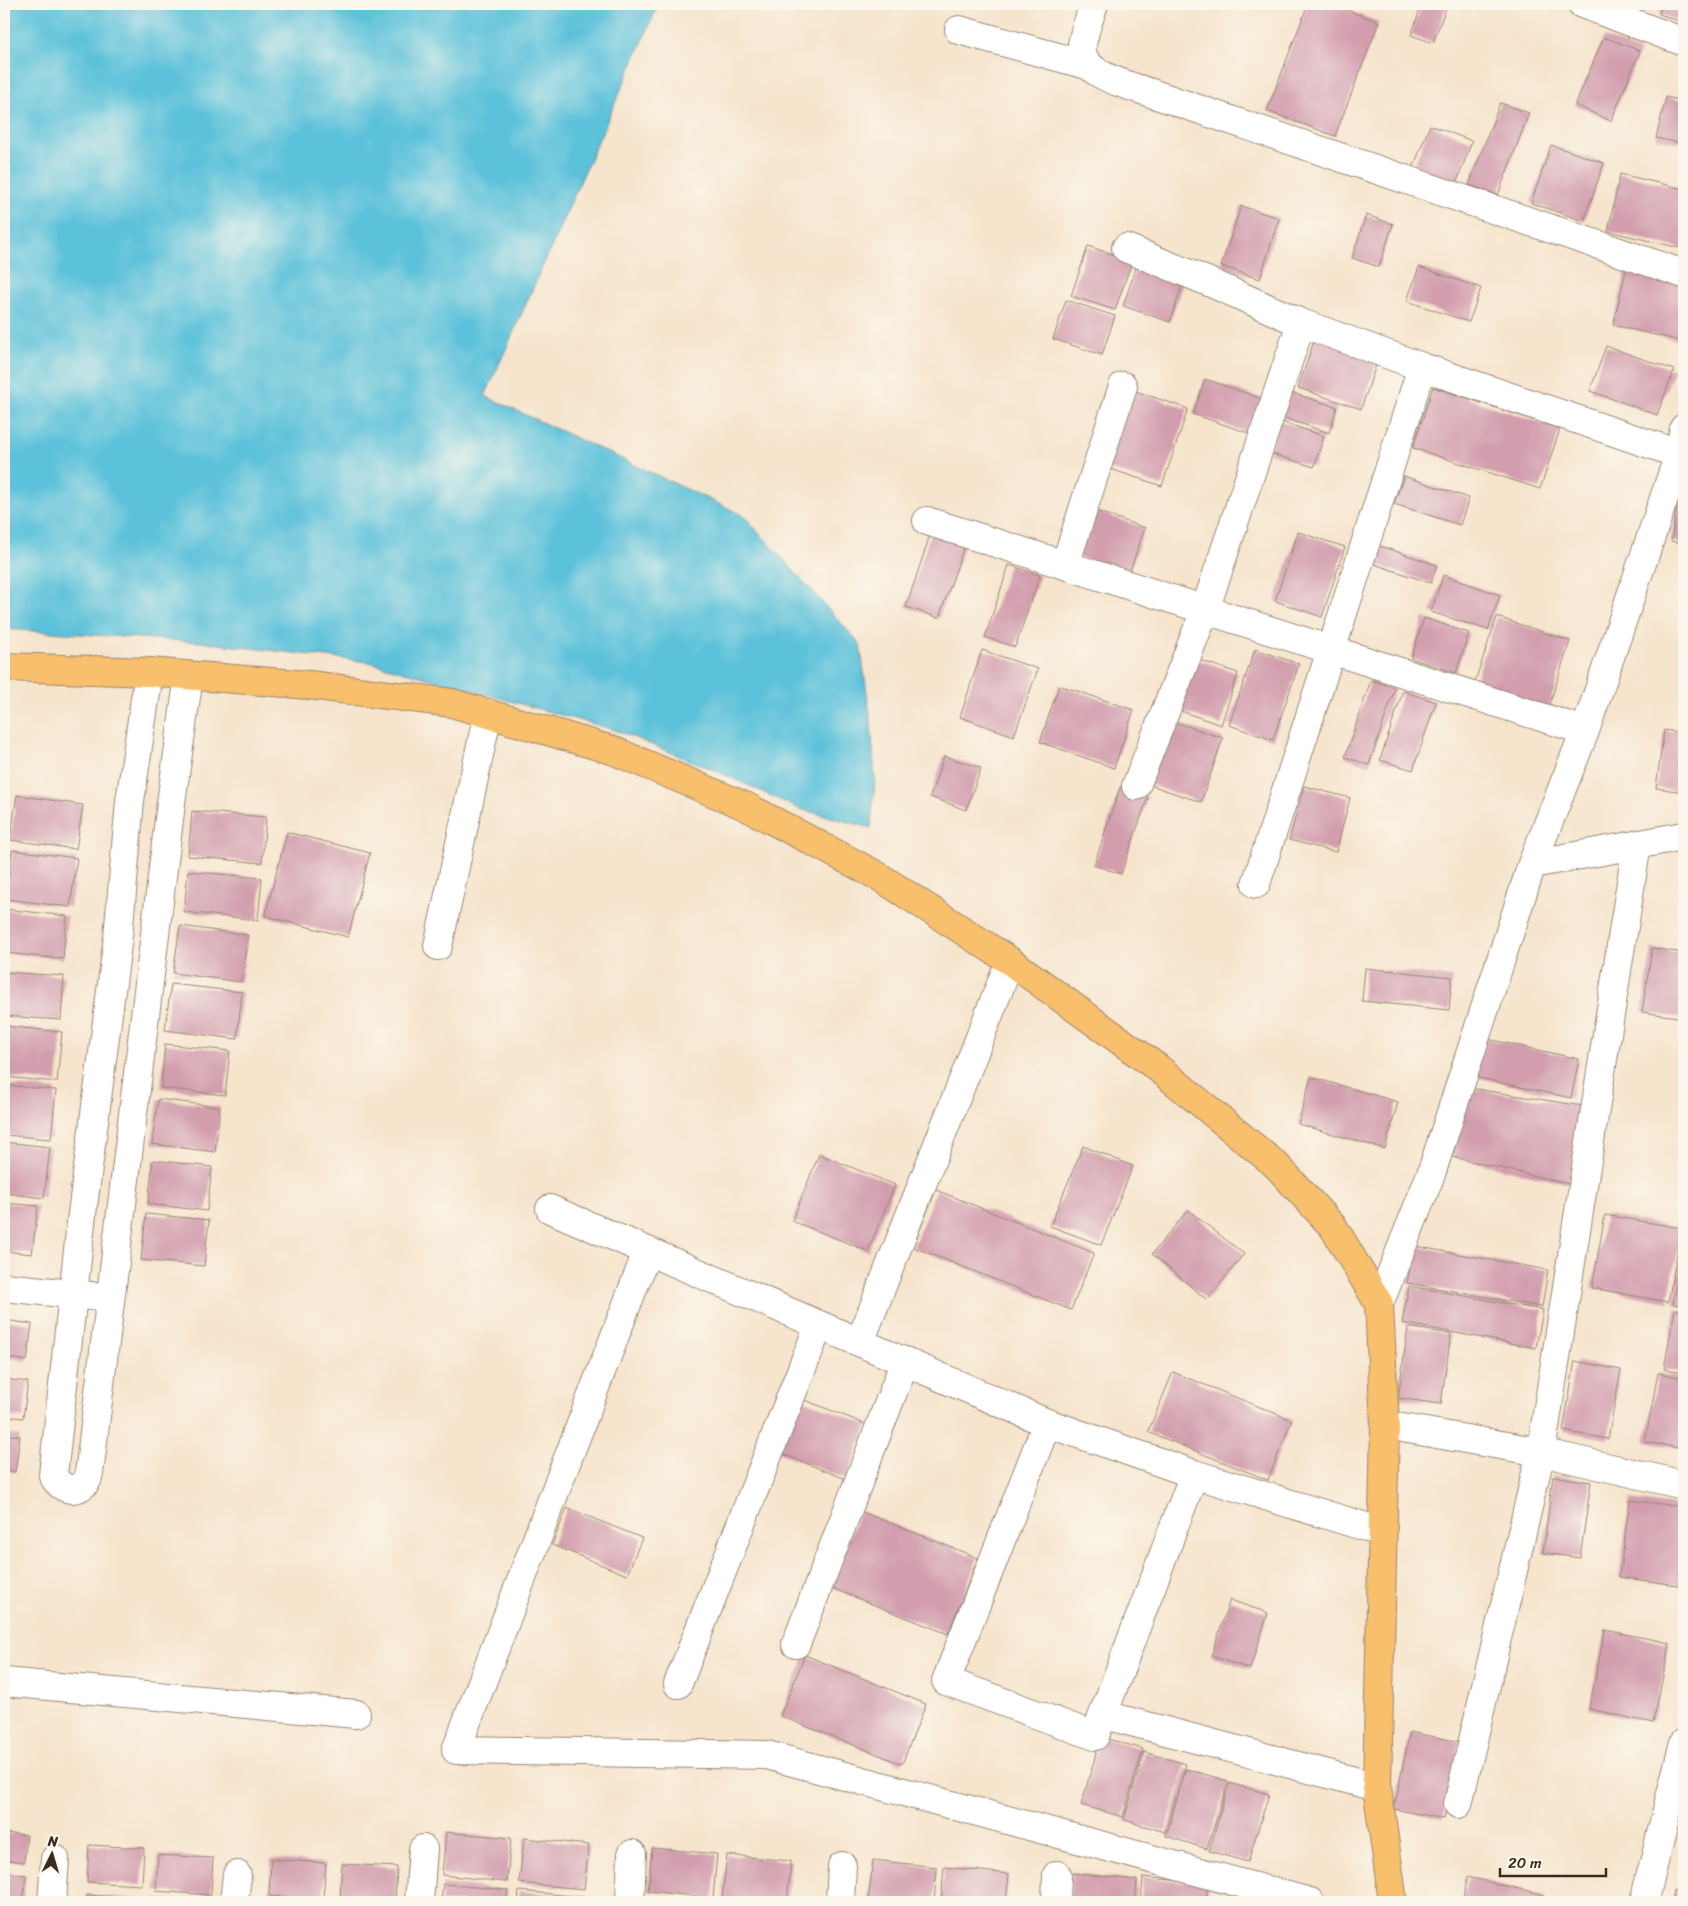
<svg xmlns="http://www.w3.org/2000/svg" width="1688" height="1906" viewBox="0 0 1688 1906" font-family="Sriracha,sans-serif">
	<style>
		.water { fill: #5cc1da; stroke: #4c767c }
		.building { fill: #d29eae }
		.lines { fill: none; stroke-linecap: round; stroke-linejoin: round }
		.minor-casing { stroke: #988775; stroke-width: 30 }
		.major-casing { stroke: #988775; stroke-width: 30 }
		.minor { stroke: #fff; stroke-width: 28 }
		.major { stroke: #f8bf6c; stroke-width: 28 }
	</style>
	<rect width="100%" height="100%" fill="#fbf7ec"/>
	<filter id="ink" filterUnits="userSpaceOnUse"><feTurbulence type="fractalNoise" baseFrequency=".02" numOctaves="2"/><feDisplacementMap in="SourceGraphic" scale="10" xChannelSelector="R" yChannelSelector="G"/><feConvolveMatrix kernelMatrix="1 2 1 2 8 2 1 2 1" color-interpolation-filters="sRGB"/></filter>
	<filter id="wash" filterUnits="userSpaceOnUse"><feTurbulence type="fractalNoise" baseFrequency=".0096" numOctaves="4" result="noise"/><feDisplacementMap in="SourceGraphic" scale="20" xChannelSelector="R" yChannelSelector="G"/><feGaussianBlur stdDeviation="1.12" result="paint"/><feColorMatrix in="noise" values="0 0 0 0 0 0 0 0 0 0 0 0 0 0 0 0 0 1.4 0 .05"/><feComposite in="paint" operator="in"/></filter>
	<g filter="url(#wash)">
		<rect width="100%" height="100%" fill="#f6e4cc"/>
		<path class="water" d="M4 4H659L485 396 743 515 860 644 871 721 875 780 871 828 800 809 712 769 615 730 369 662 201 642 4 629Z"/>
		<g id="blocks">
			<path class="building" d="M1308 4H1331L1379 22 1335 136 1267 111Z
				M1422 4 1447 5 1433 43 1411 35Z
				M1662 4H1684V23L1659 14Z
				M1604 37 1640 51 1611 121 1575 105Z
				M1666 97 1684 101V144L1656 138Z
				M1500 103 1529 113 1498 195 1469 185Z
				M1430 125 1472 141 1456 184 1413 168Z
				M1551 145 1604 163 1584 221 1531 203Z
				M1620 174 1684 189V249L1608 231Z
				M1241 206 1279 218 1260 279 1221 266Z
				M1366 215 1393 224 1379 267 1352 258Z
				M1088 246 1132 261 1115 310 1071 296Z
				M1138 262 1185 277 1170 322 1123 306Z
				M1627 266 1684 279V326L1681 341 1613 325Z
				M1419 267 1481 288 1469 322 1407 301Z
				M1066 300 1115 316 1102 355 1053 339Z
				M1315 338 1378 359 1361 409 1298 388Z
				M1606 346 1674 370 1657 415 1590 391Z
				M1205 379 1266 400 1254 435 1193 414Z
				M1433 387 1560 429 1540 489 1413 448Z
				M1133 390 1188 409 1162 486 1107 468Z
				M1289 392 1337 407 1329 433 1281 417Z
				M1279 421 1324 436 1314 467 1269 453Z
				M1404 476 1469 498 1460 525 1394 504Z
				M1679 493H1684V544L1671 541Z
				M1093 510 1145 528 1129 574 1077 556Z
				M931 532 965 544 939 618 906 607Z
				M1298 532 1345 547 1322 617 1275 601Z
				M1377 545 1437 565 1431 583 1371 563Z
				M1009 565 1040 575 1015 647 985 637Z
				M1443 575 1500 595 1488 630 1431 612Z
				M1497 617 1570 641 1548 709 1474 684Z
				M1424 618 1469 633 1456 673 1411 658Z
				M1255 649 1299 664 1273 740 1229 725Z
				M982 650 1038 669 1014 736 960 717Z
				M1193 658 1238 673 1221 725 1175 709Z
				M1371 680 1395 688 1369 765 1345 757Z
				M1059 685 1134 710 1114 768 1040 742Z
				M1403 691 1436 702 1413 770 1380 760Z
				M1169 720 1223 738 1201 802 1147 784Z
				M1664 730 1684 733V792L1656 788Z
				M944 756 981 768 966 810 930 797Z
				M1304 786 1350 798 1336 852 1289 840Z
				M1120 787 1148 797 1121 874 1094 865Z
				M17 795 83 805 76 849 10 840Z
				M192 811 266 817 262 863 188 856Z
				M287 832 370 853 348 937 265 916Z
				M12 850 77 858 70 907 6 899Z
				M188 871 262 878 258 920 184 912Z
				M4 909 67 916 63 959 4 953Z
				M180 926 248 935 241 982 173 973Z
				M1652 948 1684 953V1018L1642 1012Z
				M1365 968 1452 977 1449 1010 1362 1001Z
				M4 972 64 976 61 1020 4 1016Z
				M171 984 242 992 237 1039 165 1030Z
				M4 1026 62 1032 57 1082 4 1077Z
				M1478 1037 1579 1059 1571 1098 1469 1076Z
				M165 1044 230 1051 225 1095 161 1088Z
				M1311 1077 1398 1102 1385 1149 1298 1124Z
				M4 1085 56 1090 51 1139 4 1135Z
				M1469 1088 1583 1106 1569 1184 1453 1157Z
				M158 1099 220 1107 215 1152 152 1144Z
				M4 1142 50 1147 44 1198 4 1193Z
				M1083 1146 1133 1166 1101 1245 1050 1226Z
				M819 1154 895 1185 868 1251 792 1221Z
				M153 1160 212 1167 207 1211 148 1204Z
				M936 1190 1094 1253 1071 1310 913 1247Z
				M4 1203 38 1206 32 1254 4 1251Z
				M1188 1210 1244 1254 1207 1300 1152 1254Z
				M146 1214 209 1220 204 1266 141 1260Z
				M1605 1215 1682 1228 1668 1302 1592 1288Z
				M1414 1246 1548 1270 1542 1307 1407 1283Z
				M1683 1248H1684V1306L1673 1304Z
				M1409 1286 1543 1310 1536 1348 1402 1323Z
				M1675 1309 1684 1311V1372L1664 1369Z
				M4 1320 32 1324 27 1361 4 1357Z
				M1408 1327 1451 1334 1441 1404 1398 1398Z
				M1575 1361 1621 1370 1608 1439 1563 1431Z
				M1173 1372 1292 1420 1268 1480 1148 1432Z
				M1658 1373 1684 1378V1449L1645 1442Z
				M4 1379 28 1382 23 1418 4 1416Z
				M792 1395 868 1425 846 1479 770 1449Z
				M4 1434 20 1436 15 1472 4 1471Z
				M1553 1476 1591 1482 1580 1558 1543 1553Z
				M1630 1500 1684 1507V1586L1619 1577Z
				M567 1508 642 1538 627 1575 552 1545Z
				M860 1511 978 1558 948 1634 829 1587Z
				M1230 1600 1268 1613 1250 1669 1211 1656Z
				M1605 1630 1670 1643 1653 1723 1589 1709Z
				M805 1655 926 1704 902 1764 780 1716Z
				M1410 1732 1460 1742 1444 1819 1394 1809Z
				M1101 1737 1143 1749 1123 1817 1081 1805Z
				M1144 1752 1186 1764 1165 1832 1124 1820Z
				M1186 1769 1228 1781 1207 1849 1166 1836Z
				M1229 1783 1269 1794 1248 1862 1209 1851Z
				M446 1832 511 1838 507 1882 442 1875Z
				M4 1833 27 1835 24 1862 4 1860Z
				M524 1838 589 1845 584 1889 519 1883Z
				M89 1845 144 1848 142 1885 87 1882Z
				M652 1848 717 1854 713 1898 648 1891Z
				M158 1855 213 1858 211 1895 156 1891Z
				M727 1855 791 1861 787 1902H760L722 1899Z
				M271 1859 326 1863 323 1899 269 1896Z
				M873 1860 937 1867 934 1902H868Z
				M342 1864 397 1867 395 1902 340 1901Z
				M944 1867 1009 1874 1006 1902H941Z
				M4 1872 26 1875 23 1902 4 1900Z
				M1072 1873 1137 1880 1135 1902H1069Z
				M1143 1877 1208 1884 1206 1902H1141Z
				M1468 1877 1545 1895 1543 1902H1462Z
				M443 1884 508 1890 506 1902H441Z
				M1674 1890 1684 1892V1902H1672Z
				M519 1891 584 1897V1902H518Z
				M87 1895 141 1899V1902H86Z
				M648 1898 676 1901V1902H648Z
				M153 1899 179 1901V1902H153Z"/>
		</g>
	</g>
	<g filter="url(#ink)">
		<use href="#blocks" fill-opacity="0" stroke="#988775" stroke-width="1"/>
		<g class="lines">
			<g class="minor-casing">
				<path id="minor" d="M1094 4C1090 17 1084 31 1082 45 1077 74 1128 85 1148 92L1684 274
					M1582 4 1684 42
					M959 30 1087 65
					M1126 248 1209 282 1301 323 1422 367 1679 454
					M927 521 1585 731
					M1065 565 1123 386
					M149 672 130 801 118 937 82 1214 53 1475C59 1488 75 1495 86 1482 89 1478 89 1471 90 1466L171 803 189 676
					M1136 786 1205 610 1301 323
					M1532 864 1684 836
					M1256 884 1422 367
					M438 946 488 713
					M550 1209 1047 1423 1194 1474 1382 1532
					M647 1252 456 1750 767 1755 1310 1902
					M4 1287 91 1296
					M1379 1304 1431 1174 1532 864 1585 731 1679 454 1684 428
					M860 1342 1010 961
					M1047 1423 946 1681 1095 1736 1194 1474
					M1385 1425 1541 1452 1684 1485
					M796 1644 905 1361
					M4 1682 356 1714
					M678 1684 819 1325
					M1105 1715 1377 1787
					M1458 1804 1541 1452 1637 844
					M52 1902 55 1859
					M234 1902 237 1875
					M419 1902 423 1849
					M630 1902 632 1854
					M840 1902 842 1866
					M1056 1902 1057 1875
					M1644 1902 1684 1742"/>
			</g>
			<g class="major-casing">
				<path id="major" d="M4 667 149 672 309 685 452 703 612 750 745 806 878 876 1010 961 1158 1068 1276 1165 1334 1228 1379 1304 1385 1425 1377 1787 1393 1902"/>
			</g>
			<use href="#minor" class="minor"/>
			<use href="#major" class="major"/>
		</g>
	</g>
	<rect width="1688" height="1906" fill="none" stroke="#fbf7ec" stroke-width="20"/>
	<g transform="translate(52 1854) rotate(5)" stroke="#fbf7ec" stroke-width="4" paint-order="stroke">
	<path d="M0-4L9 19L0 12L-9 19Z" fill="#3b2a1e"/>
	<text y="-8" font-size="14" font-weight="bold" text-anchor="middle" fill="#3b2a1e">N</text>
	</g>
	<path d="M1500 1868v8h106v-8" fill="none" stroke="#3b2a1e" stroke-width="2.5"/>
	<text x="1508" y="1868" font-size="15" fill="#3b2a1e" stroke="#fbf7ec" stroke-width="4" paint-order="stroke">20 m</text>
</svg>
